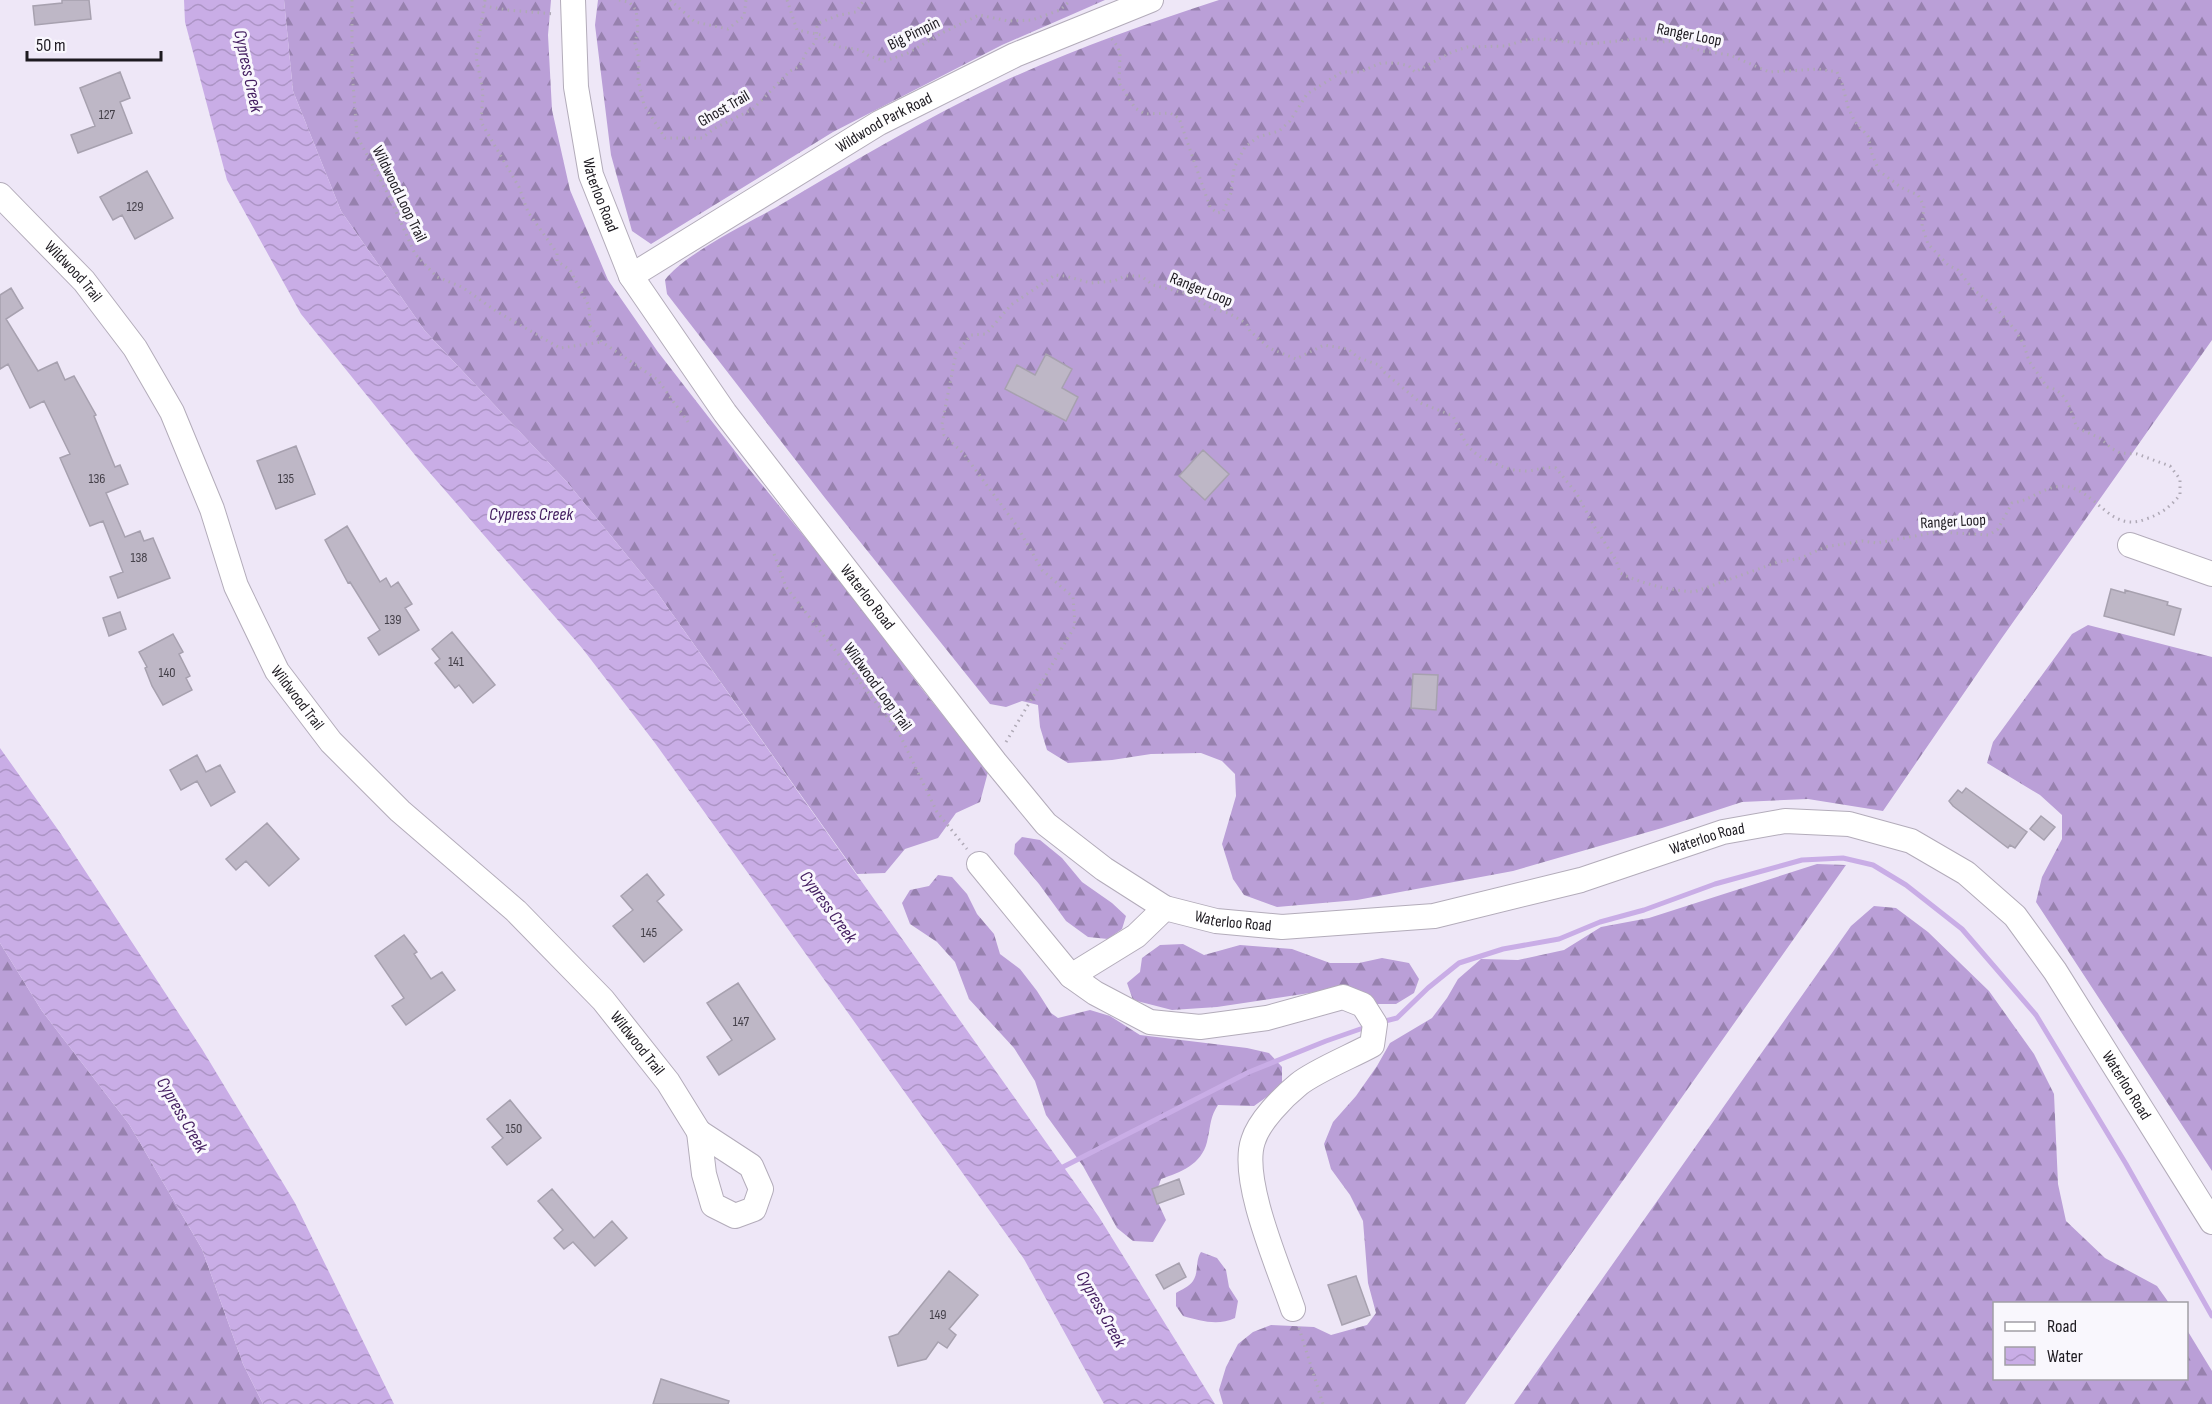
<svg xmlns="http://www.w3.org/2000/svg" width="2212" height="1404" viewBox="0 0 2212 1404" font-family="'Sofia Sans Condensed',sans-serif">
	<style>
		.forest { fill: url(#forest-firs) }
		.water { fill: url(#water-waves) }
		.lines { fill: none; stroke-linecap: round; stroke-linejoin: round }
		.stream { stroke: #c9ade6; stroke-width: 5 }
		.building { fill: #beb7c6; stroke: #a7a1af; stroke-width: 1.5 }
		.minor-casing { stroke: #b3acba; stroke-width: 26 }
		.path { stroke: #afa9b6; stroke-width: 3; stroke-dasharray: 1.5 4.5; stroke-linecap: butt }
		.minor { stroke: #fff; stroke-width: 24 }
		.labels { text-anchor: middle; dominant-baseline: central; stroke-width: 6; stroke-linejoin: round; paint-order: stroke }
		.number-label { font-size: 14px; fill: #45414a }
		.street-label { font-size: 16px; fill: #1d1a20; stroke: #f9f7fd }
		.water-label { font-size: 18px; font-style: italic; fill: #421c5f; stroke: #f9f7fd }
	</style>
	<defs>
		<pattern id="forest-firs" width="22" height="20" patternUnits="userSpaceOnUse" patternTransform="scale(1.5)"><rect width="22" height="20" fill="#ba9fd7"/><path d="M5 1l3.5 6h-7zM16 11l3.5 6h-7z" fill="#9781ae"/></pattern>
		<pattern id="water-waves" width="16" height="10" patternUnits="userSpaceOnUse" patternTransform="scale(1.5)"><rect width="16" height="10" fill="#c9ade6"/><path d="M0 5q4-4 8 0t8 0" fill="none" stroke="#ac94c5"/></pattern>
	</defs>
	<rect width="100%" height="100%" fill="#eee7f7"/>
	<path class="forest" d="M284 0H551L548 35 552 110 570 190 608 280 658 352 745 464 853 596 918 684 988 772 980 802 956 813 938 838 905 849 885 873 857 874 656 591 567 482 425 331 341 211 293 91Z
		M598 0H1105L1002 45 833 132 651 244 632 231 611 155 595 25Z
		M1219 0H2212V340L1999 642 1883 811 1808 799 1742 802 1662 828 1513 871 1357 900 1277 907 1244 895 1233 879 1222 844 1236 796 1235 774 1222 761 1201 753 1151 754 1112 760 1068 763 1047 750 1040 727 1038 705 1022 701 1006 707 990 704 825 498 667 294 665 280C683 255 746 224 775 208 849 164 924 119 1002 82 1072 50 1145 24 1219 0Z
		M2088 625 2212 657V1171L2036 902 2042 877 2062 839V815L2040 795 1987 763 1993 742 2072 634Z
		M1022 837 1040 840 1062 858 1082 882 1112 903 1126 916 1122 929 1108 939 1088 937 1066 921 1039 884 1014 854 1015 844Z
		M1817 864 1846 865 1465 1404H1223L1219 1390 1226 1367 1238 1344 1253 1332 1271 1325 1314 1327 1331 1335 1367 1325 1376 1313 1368 1283 1363 1221 1350 1195 1331 1169 1324 1144 1333 1122 1356 1096 1377 1066 1390 1043 1432 1018 1447 998 1458 979 1481 959 1518 960 1564 950 1601 927 1649 918Z
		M938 875 952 877 967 894 977 914 994 934 1000 954 1020 969 1037 991 1051 1013 1058 1018 1090 1010 1110 1016 1140 1035 1247 1048 1269 1053 1282 1067V1086L1254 1106 1218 1105C1209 1119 1211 1127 1207 1142 1201 1165 1181 1172 1161 1179L1155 1196 1166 1220 1153 1242 1133 1241 1117 1228 1083 1166 1046 1115 1035 1081 1014 1048 969 999 955 962 937 942 910 924 902 903 910 890 929 886Z
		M1874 906 1896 908 1928 932 1989 991 2034 1054 2054 1094 2058 1184 2066 1221 2105 1258 2157 1286 2169 1303 1994 1304V1378H2186L2187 1330 2212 1371V1404H1514L1851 926Z
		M0 943 42 1011 129 1124 202 1249 243 1364 263 1404H0Z
		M1183 944 1204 955 1240 945 1292 949 1330 963H1359L1382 958 1409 963 1419 979 1414 993 1396 1004H1373L1323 991 1217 1007 1172 1010 1133 1000 1127 983 1140 972 1142 958 1160 945Z
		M1201 1252 1217 1258 1226 1270 1229 1287 1238 1301 1235 1318C1218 1326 1201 1321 1183 1316L1176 1306V1293C1181 1290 1190 1286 1193 1281 1199 1272 1195 1261 1201 1252Z"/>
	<path class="water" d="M184 0H284L293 91 341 211 425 331 567 482 656 591 1099 1217 1215 1404H1104L1024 1259 655 743 582 648 423 465 301 314 227 180 185 22Z
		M0 748 61 834 202 1049 295 1203 394 1404H263L243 1364 202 1249 129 1124 42 1011 0 943Z"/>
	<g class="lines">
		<path class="stream" d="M1381 1022 1397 1018 1428 988 1459 963 1503 949 1559 939 1600 922 1644 910 1715 884 1802 860 1843 858 1873 865 1906 885 1962 929 2036 1015 2126 1164 2212 1316
			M1059 1169 1249 1072 1326 1041 1369 1026"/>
	</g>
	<path class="building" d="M62 0H89L91 19 35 25 33 6 62 3Z
		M120 72 130 98 120 102 132 133 78 153 71 135 95 126 80 88Z
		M147 171 173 218 135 239 122 215 113 220 100 197Z
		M11 288 23 308 6 319 38 371 57 362 65 380 74 376 96 415 94 416 115 467 120 465 128 484 106 493 125 537 140 531 144 541 153 538 170 578 118 598 110 577 123 572 103 521 90 526 60 458 70 454 44 401 30 408 8 364 0 369V295Z
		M1046 354 1072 369 1062 388 1078 397 1066 421 1005 389 1017 365 1035 375Z
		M296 446 315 494 276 509 257 461Z
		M1203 450 1229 474 1205 500 1179 476Z
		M347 526 380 582 386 578 391 587 398 582 412 604 405 608 419 630 379 655 368 638 380 630 350 582 348 583 325 540Z
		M2111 589 2125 593V590L2168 602 2167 605 2181 609 2174 635 2104 616Z
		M120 612 126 629 109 636 103 618Z
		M452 632 495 685 473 703 459 685 455 688 435 663 440 659 432 649Z
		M173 634 183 652 179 654 190 676 186 678 192 690 163 705 152 686 145 668 147 667 139 652Z
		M1413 674 1438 675 1436 710 1411 708Z
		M197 755 206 772 220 765 235 792 211 806 197 781 181 790 170 770Z
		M1966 788 2027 832 2015 848 2010 845 2008 848 1953 806 1949 801 1958 790 1962 793Z
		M2041 816 2055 827 2044 840 2030 829Z
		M267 823 299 859 269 886 246 861 236 870 226 859Z
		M647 874 664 895 657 901 682 930 644 962 613 926 633 910 621 896Z
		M404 935 417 952 414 954 431 979 442 972 455 990 406 1025 392 1006 404 998 375 956Z
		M738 983 775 1039 719 1075 707 1057 732 1040 707 1003Z
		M510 1100 541 1138 507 1165 492 1147 503 1138 487 1119Z
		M1179 1179 1184 1194 1157 1204 1152 1189Z
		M552 1189 594 1238 612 1221 627 1238 595 1266 573 1242 564 1249 554 1238 563 1230 538 1201Z
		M1179 1263 1186 1277 1164 1289 1156 1275Z
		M949 1271 978 1295 949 1329 956 1335 947 1348 938 1342 926 1359 898 1366 889 1337 898 1334Z
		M1356 1276 1370 1315 1342 1325 1328 1285Z
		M661 1379 729 1401 728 1404H653Z"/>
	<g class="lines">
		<g class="minor-casing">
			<g id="minor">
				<path id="s1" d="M573 0 576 87 591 175 631 276 725 413 995 762 1046 824 1104 869 1165 908 1216 921 1282 927 1434 916 1581 880 1723 832 1785 821 1849 824 1911 841 1966 873 2015 916 2055 971 2212 1222"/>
				<path id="s2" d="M0 195 84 281 135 348 172 412 212 509 236 586 277 671 331 742 400 811 516 911 603 1000 668 1082 699 1132"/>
				<path id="s3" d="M631 276 879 123 1015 55 1151 0"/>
				<path d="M2130 545 2212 574"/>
				<path d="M979 864 1071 976"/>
				<path d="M1165 908 1136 936 1071 976 1095 993 1150 1022 1200 1027 1267 1018 1343 997 1363 1005 1375 1024 1372 1045C1352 1056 1315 1071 1299 1084 1283 1097 1259 1121 1253 1141 1240 1180 1279 1268 1293 1309"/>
				<path d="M699 1132 751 1166 761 1189 754 1209 735 1216 713 1205 704 1174Z"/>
			</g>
		</g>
		<path class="path" d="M352 0V70L357 136 390 198 415 254 437 277 462 287 496 311 560 348 602 342
			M485 0 476 56 483 92 481 122 519 187 528 212 557 253V261L570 270 589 306 590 326 602 342 658 380 688 422
			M619 0 629 2 636 10 638 29 635 43 639 59 638 79 644 105 665 138H702L715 128 753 109 790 71 800 66 806 53 816 41 817 27 819 23 839 15 856 12 864 0
			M670 0 695 22 728 29 744 16 746 0
			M787 0 797 30 821 35 831 43 840 47 861 50 869 56 885 61 908 53 942 33 979 15 1009 21 1032 20 1060 10 1071 0
			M484 6 507 10 554 14
			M774 554 786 587 898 731 937 812 967 849
			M1006 742 1075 626 1073 597 1042 570 1017 526 963 453 944 435 942 424 956 353 971 335 986 334 1011 305 1055 275 1065 276 1091 283 1114 281 1125 276H1141L1153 285 1184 293 1216 310 1228 313 1246 323 1250 331 1269 348 1296 359 1324 345 1348 349 1359 358 1379 365 1385 373 1421 403 1453 416C1466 444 1466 452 1496 464 1507 469 1516 471 1528 471 1538 470 1545 466 1556 468L1577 494 1594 526 1616 560 1620 573C1642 584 1669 590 1694 592L1778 562 1801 558 1825 547 1862 541 1877 543 1937 532 1989 535 1998 529 2012 503C2032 501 2048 482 2069 487 2099 494 2111 533 2146 519 2161 514 2170 507 2180 495V479L2170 466 2137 454 2120 453 2111 448 2100 438 2077 428C2071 412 2067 390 2047 387L2029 361 2024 345 2016 331 1998 310 1972 288 1958 270 1948 265 1928 244 1922 226 1924 206 1918 195 1902 188 1879 171 1872 154 1868 136 1855 122 1848 107 1842 83 1837 72 1818 69 1769 72 1730 55 1702 51 1669 41 1662 42 1652 39H1637L1589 44 1543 39 1526 40 1505 46 1467 47 1452 52 1415 72 1409 66 1397 63H1381L1360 72H1342L1307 94 1290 121 1279 131 1258 137 1245 147 1234 168 1231 193 1223 212 1217 213 1210 207 1179 118 1170 113 1145 114 1135 108 1119 83 1120 55 1118 47 1111 38
			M1299 1328 1323 1404"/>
		<use href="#minor" class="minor"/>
	</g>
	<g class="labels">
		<g class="number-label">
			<text x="107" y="114">127</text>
			<text x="135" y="206">129</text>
			<text x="97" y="478">136</text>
			<text x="286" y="478">135</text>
			<text x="139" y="557">138</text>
			<text x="393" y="619">139</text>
			<text x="456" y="661">141</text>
			<text x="167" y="672">140</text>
			<text x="649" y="932">145</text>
			<text x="741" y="1021">147</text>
			<text x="514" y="1128">150</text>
			<text x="938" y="1314">149</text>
		</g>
		<g class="street-label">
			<text transform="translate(914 34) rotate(-26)">Big Pimpin</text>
			<text transform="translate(1689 35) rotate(11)">Ranger Loop</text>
			<text transform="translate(724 109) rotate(-30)">Ghost Trail</text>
			<text stroke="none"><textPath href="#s3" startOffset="296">Wildwood Park Road</textPath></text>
			<text transform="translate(399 194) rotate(64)">Wildwood Loop Trail</text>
			<text stroke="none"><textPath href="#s1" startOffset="198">Waterloo Road</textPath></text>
			<text stroke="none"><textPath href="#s2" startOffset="106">Wildwood Trail</textPath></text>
			<text transform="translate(1201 290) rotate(22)">Ranger Loop</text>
			<text transform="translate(1953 522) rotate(-3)">Ranger Loop</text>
			<text stroke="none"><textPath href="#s1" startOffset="684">Waterloo Road</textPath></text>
			<text transform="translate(877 687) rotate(54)">Wildwood Loop Trail</text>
			<text stroke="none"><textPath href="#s2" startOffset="592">Wildwood Trail</textPath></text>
			<text stroke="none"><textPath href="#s1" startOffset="1674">Waterloo Road</textPath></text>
			<text stroke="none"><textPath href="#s1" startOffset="1188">Waterloo Road</textPath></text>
			<text stroke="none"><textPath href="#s2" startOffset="1078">Wildwood Trail</textPath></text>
			<text stroke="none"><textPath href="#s1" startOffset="2214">Waterloo Road</textPath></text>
		</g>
		<g class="water-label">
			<text transform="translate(248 71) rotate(78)">Cypress Creek</text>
			<text x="531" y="514">Cypress Creek</text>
			<text transform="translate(828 907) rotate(54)">Cypress Creek</text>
			<text transform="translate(182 1115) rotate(60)">Cypress Creek</text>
			<text transform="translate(1101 1309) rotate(61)">Cypress Creek</text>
		</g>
	</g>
	<rect x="1993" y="1302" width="195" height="78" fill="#f9f7fd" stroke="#a19fa5" stroke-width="1.5"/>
	<rect x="2005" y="1322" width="30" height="9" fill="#ffffff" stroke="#a19fa5" stroke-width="1.5"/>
	<text x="2047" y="1332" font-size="18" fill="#1d1a20">Road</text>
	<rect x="2005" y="1347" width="30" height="18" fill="url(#water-waves)" stroke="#a19fa5" stroke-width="1.5"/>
	<text x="2047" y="1362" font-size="18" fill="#1d1a20">Water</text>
	<path d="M27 51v9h134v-9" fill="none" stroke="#1d1a20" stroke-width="3"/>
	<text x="36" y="51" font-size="18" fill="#1d1a20" stroke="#f9f7fd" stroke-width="4.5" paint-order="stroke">50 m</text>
</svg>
